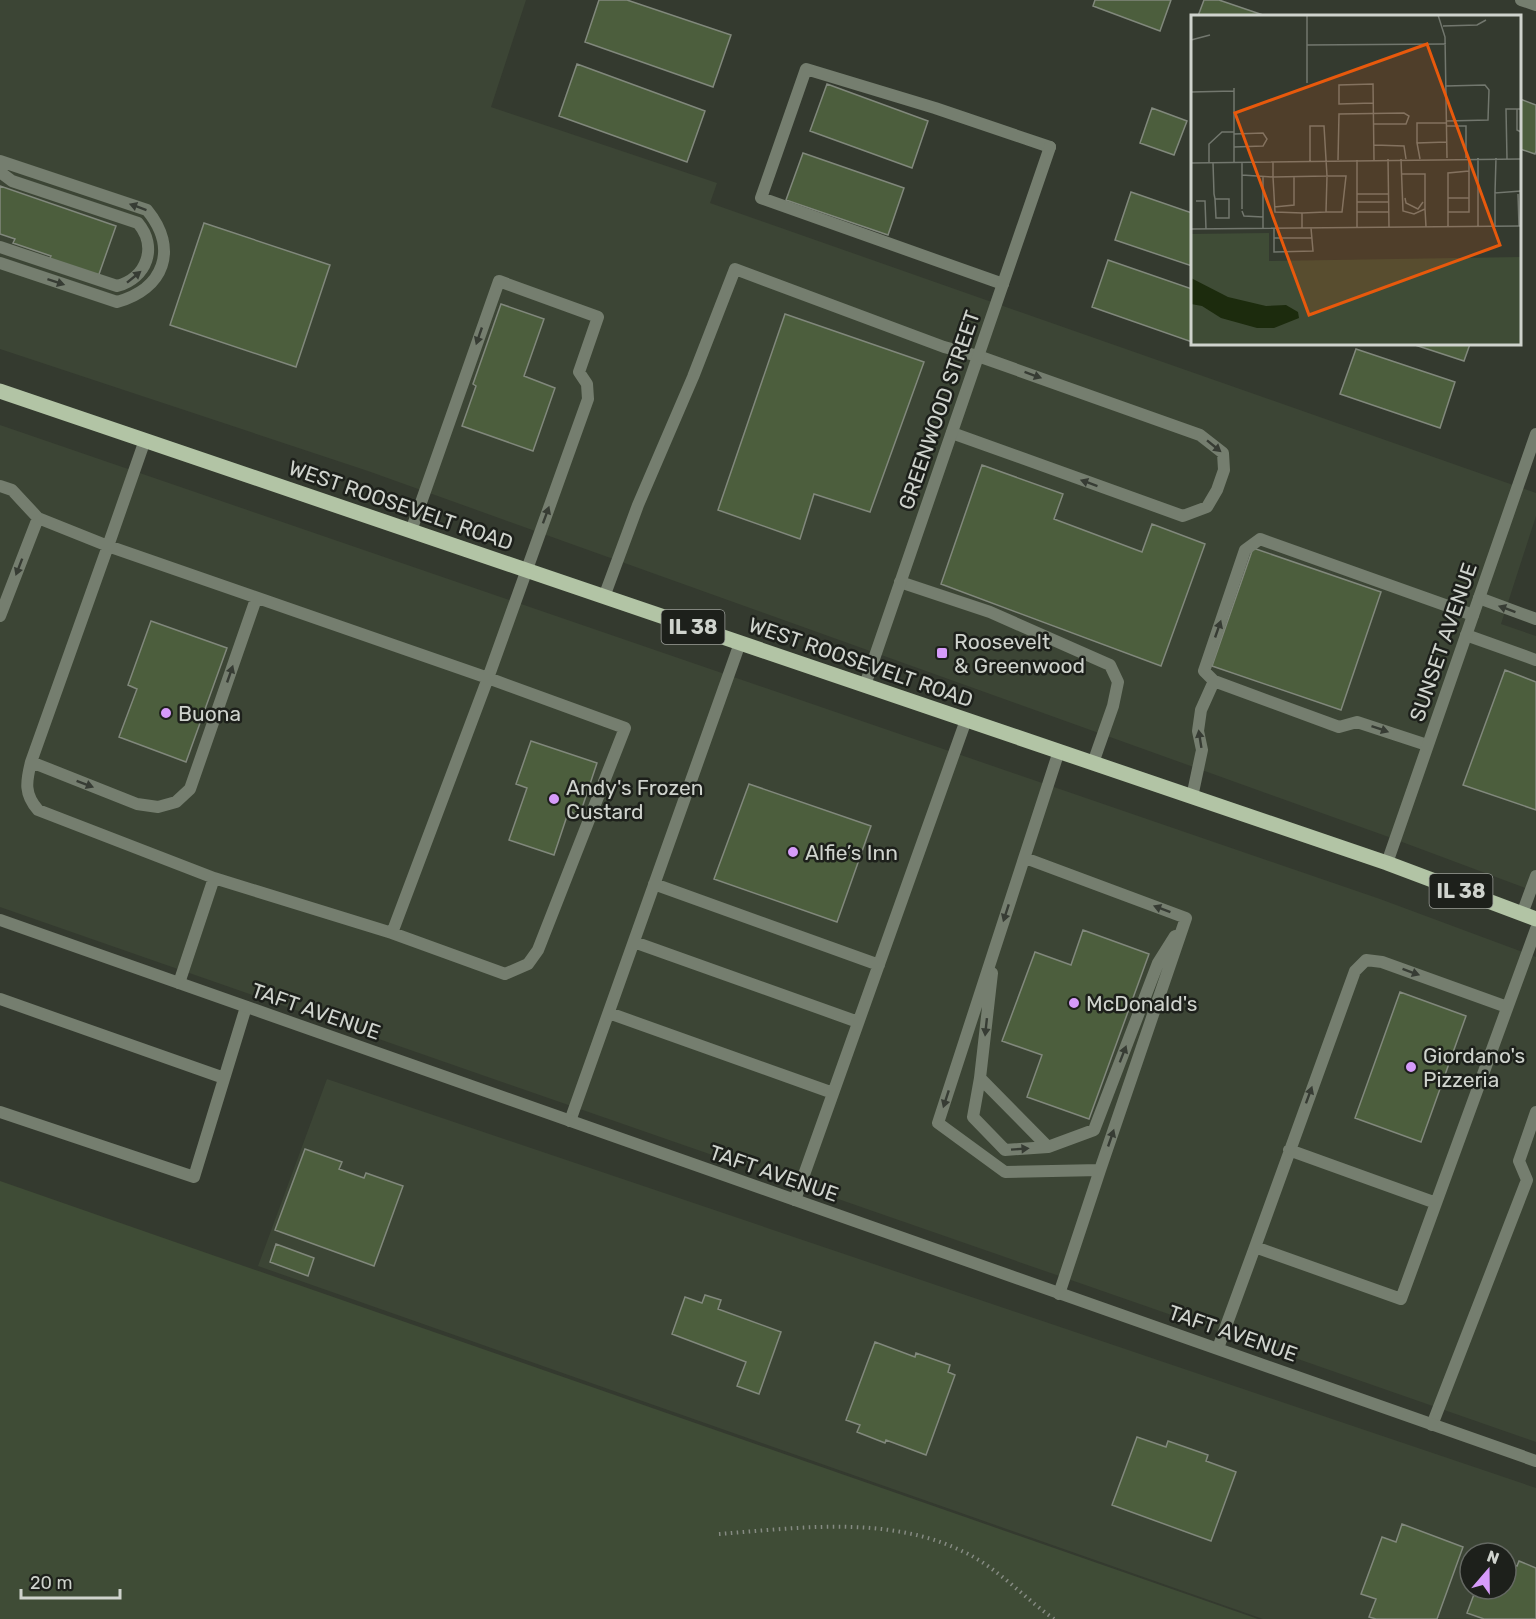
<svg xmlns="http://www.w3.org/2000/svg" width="1536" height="1619" viewBox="0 0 1536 1619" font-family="Rubik,sans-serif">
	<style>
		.built { fill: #3c4535; fill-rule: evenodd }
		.green { fill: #3f4c36 }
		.building { fill: #4c5e3d; stroke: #81887c; stroke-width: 1.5 }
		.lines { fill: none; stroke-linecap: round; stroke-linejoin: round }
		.path { stroke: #868b83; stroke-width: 4; stroke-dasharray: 1.5 4.5; stroke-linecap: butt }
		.lane { stroke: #757e6f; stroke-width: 12 }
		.street { stroke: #757e6f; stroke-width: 12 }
		.primary { stroke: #b2c4a5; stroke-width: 15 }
		.oneway { fill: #373c34 }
		.poi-dot { fill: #d69bfa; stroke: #1d201b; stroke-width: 2 }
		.labels { text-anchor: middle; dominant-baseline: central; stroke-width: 5; stroke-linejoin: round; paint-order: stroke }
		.shield { fill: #1d201b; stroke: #9a9d98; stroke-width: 1.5 }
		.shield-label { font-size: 20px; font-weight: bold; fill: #cfd3cd }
		.street-label { font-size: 21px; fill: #cfd3cd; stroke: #1d201b }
		.poi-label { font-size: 21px; fill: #cfd3cd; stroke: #1d201b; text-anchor: start }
		.inset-road { fill: none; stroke: #72776e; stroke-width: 1.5 }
		.view { fill: #e8590c; fill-opacity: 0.15; stroke: #e8590c; stroke-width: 3 }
		.inset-edge { fill: none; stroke: #cfd3cd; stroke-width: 3 }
	</style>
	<rect width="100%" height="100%" fill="#343a2f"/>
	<path class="built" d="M0 0H526L491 107 717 183 710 203 1536 493V516L1501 624 1536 636V892L1386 836 368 471 0 349Z
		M0 425 1380 899 1536 957V1442L0 907Z
		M327 1079 1536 1488V1619H1263L258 1266ZM1470 1553H1506V1589H1470Z"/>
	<path class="green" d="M0 1181 1258 1619H0Z"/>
	<path class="building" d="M599 0H627L731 35 713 87 585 42Z
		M1095 0H1171L1160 31 1093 6Z
		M1204 0H1219L1266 16H1198Z
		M577 64 705 111 687 162 559 116Z
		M827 84 928 121 912 168 810 131Z
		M1520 99 1536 105V151L1535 154 1520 149Z
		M1152 108 1187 121 1174 155 1140 143Z
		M803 153 904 188 888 235 786 200Z
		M0 186 116 226 98 277 49 260 51 256 13 243 15 239 0 234Z
		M1131 192 1192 213V266L1115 240Z
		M204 223 330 265 296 367 170 325Z
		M1108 260 1192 289V342L1092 307Z
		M501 304 544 319 524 376 555 388 533 451 462 426 476 386 473 384Z
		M785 314 924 362 870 512 814 494 800 539 718 510Z
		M1412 344H1470L1464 361Z
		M1356 349 1455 382 1440 428 1340 394Z
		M982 465 1063 494 1054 519 1142 552 1152 524 1205 544 1161 666 941 584Z
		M1253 548 1381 592 1341 710 1212 666Z
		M151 621 227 648 186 762 119 737 137 689 128 685Z
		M1505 670 1536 682V810L1463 785Z
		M531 741 597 763 579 817 569 810 554 855 509 840 527 788 516 784Z
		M749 784 871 826 837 922 714 879Z
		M1083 930 1149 954 1089 1119 1027 1097 1042 1055 1002 1041 1035 952 1071 965Z
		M1400 992 1466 1016 1421 1142 1355 1118Z
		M305 1149 342 1162 339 1169 364 1178 366 1173 403 1186 374 1266 275 1230Z
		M276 1244 314 1258 308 1276 270 1262Z
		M705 1295 721 1300 718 1309 781 1332 759 1394 737 1386 746 1362 672 1334 685 1297 702 1303Z
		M875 1342 915 1357 916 1353 950 1365 948 1372 955 1375 926 1455 886 1440 885 1443 857 1432 860 1425 846 1420Z
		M1137 1437 1166 1447 1168 1441 1208 1455 1206 1461 1236 1472 1211 1541 1112 1505Z
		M1402 1524 1463 1547 1437 1619H1376L1369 1617 1376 1599 1361 1594 1382 1537 1396 1542Z
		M1519 1561 1536 1568V1619H1484L1467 1613 1476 1589H1506V1562L1517 1566Z"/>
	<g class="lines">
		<path class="path" d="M719 1534C799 1528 887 1515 962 1551 997 1567 1023 1597 1054 1619"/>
		<path class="lane" d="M0 161 147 210C179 249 164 289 117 302L0 263
			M0 172 12 181 138 223C158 247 147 278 117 286L0 247
			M1003 284 761 198 806 69 935 108 1050 147
			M145 440 108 546 488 678 588 399 587 384 579 372 598 317 499 281 411 531
			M0 486 12 490 38 518 108 546 31 762C26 782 24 794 38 810L214 878 179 983
			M900 582 990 612 1110 665 1118 682 1113 706 1093 763
			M604 597 638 505 693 377 735 269 944 347 978 356 1200 435 1223 453 1224 470 1217 490 1207 507 1183 516 952 433
			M1479 598 1536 619
			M0 616 38 518
			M1466 635 1536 660
			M488 678 625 728 538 950 528 964 505 974 392 933Z
			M1214 681 1204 671 1245 550 1260 539 1473 615
			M31 762 137 804 158 807 176 802 190 789 256 599
			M1192 797 1202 750 1198 731 1201 710 1214 681 1339 727 1357 722 1427 745
			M1025 858 1186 918 1100 1170 1005 1172 938 1123 1059 751
			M214 878 392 933
			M654 884 879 965
			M1522 914 1536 876
			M634 942 858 1022
			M992 973 980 1078 1048 1147 1094 1130 1158 963 1175 936
			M0 999 224 1078
			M609 1013 833 1093
			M980 1078 973 1117 1005 1150 1048 1147
			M0 1112 194 1177 246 1007
			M570 1121 740 643
			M1289 1150 1436 1203
			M795 1200 966 720
			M1255 1247 1355 971 1366 960 1382 962 1507 1007
			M1059 1294 1100 1170
			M1218 1348 1255 1247 1401 1299 1536 929
			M1432 1425 1527 1180 1519 1161 1536 1112"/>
		<path class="street" d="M1521 0 1536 5
			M865 685 1050 147
			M1387 863 1536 434
			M0 920 1536 1461"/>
		<path class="primary" d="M0 391 1387 863 1536 919"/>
	</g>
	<defs><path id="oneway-solid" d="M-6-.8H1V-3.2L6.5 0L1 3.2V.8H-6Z" transform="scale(1.5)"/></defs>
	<g class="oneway">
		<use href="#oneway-solid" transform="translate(138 207) rotate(-160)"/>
		<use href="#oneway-solid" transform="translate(134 277) rotate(-39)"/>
		<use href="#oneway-solid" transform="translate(56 282) rotate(18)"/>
		<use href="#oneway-solid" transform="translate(479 336) rotate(109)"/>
		<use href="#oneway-solid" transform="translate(1033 375) rotate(20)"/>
		<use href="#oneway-solid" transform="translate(1214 446) rotate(39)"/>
		<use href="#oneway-solid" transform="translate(1089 483) rotate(-160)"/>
		<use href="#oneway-solid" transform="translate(546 515) rotate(-70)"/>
		<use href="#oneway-solid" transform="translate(19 567) rotate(111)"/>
		<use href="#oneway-solid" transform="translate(1507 609) rotate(-160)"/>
		<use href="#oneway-solid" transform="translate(1218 629) rotate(-71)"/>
		<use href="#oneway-solid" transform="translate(230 674) rotate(-71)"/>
		<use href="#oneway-solid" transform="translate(1380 729) rotate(19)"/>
		<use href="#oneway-solid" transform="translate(1200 739) rotate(-99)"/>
		<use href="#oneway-solid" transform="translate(85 784) rotate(21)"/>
		<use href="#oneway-solid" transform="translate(1162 909) rotate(-159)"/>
		<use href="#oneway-solid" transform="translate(1006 913) rotate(108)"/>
		<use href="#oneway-solid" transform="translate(1411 972) rotate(20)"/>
		<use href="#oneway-solid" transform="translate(986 1027) rotate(96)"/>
		<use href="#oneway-solid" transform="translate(1123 1054) rotate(-69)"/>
		<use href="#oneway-solid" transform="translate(1309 1095) rotate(-70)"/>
		<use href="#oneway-solid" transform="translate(946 1099) rotate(108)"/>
		<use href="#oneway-solid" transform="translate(1111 1138) rotate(-71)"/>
		<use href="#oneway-solid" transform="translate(1020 1149) rotate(-4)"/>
	</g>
	<g class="poi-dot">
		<rect x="936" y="647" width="12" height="12" rx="3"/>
		<circle cx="166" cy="713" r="6"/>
		<circle cx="554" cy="799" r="6"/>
		<circle cx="793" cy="852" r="6"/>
		<circle cx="1074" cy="1003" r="6"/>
		<circle cx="1411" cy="1067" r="6"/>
	</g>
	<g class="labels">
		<g class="shield">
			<rect x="661.5" y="610" width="63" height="34" rx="4.5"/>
			<rect x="1429.5" y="874" width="63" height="34" rx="4.5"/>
		</g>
		<g class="shield-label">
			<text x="693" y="627">IL 38</text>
			<text x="1461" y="891">IL 38</text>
		</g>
		<g class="street-label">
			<text transform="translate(939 410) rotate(-71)">GREENWOOD STREET</text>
			<text transform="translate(401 505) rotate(19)">WEST ROOSEVELT ROAD</text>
			<text transform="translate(1443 642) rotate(-71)">SUNSET AVENUE</text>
			<text transform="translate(861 662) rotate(19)">WEST ROOSEVELT ROAD</text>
			<text transform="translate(316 1011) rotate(19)">TAFT AVENUE</text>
			<text transform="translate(774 1173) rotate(19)">TAFT AVENUE</text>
			<text transform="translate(1233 1333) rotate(19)">TAFT AVENUE</text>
		</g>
		<g class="poi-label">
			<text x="954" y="641">Roosevelt<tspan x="954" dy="24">&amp; Greenwood</tspan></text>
			<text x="178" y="713">Buona</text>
			<text x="566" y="787">Andy's Frozen<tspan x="566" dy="24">Custard</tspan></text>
			<text x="805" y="852">Alfie’s Inn</text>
			<text x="1086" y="1003">McDonald's</text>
			<text x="1423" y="1055">Giordano's<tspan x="1423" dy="24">Pizzeria</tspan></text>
		</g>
	</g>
	<g transform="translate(1191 15)">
		<rect width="330" height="330" fill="#343a2f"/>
		<path d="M78 218V246L330 242V330H0V219Z" fill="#3f4c36"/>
		<path d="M0 263 37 282 75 291 95 290 107 297 108 303 83 313H66L30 303 11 291 0 289Z" fill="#1c2b0d"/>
		<path class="inset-road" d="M247 0 254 22 256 143M252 11 286 10 295 5M0 25 19 20M116 30 255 29M116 68V0M255 71 294 70 298 75 297 105 256 106M43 73V147M0 77 43 76M182 88 148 89V70L182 69 183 145M326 94V115L330 117M256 111H275V143M43 119 72 118 76 124 72 131 43 132M226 128V108H256M183 130 213 131 215 144M305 143 304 178 330 176M197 144 198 212M210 144 211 171 212 196 223 199 234 194V159H211M229 144 226 128 256 127M316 144 315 94H330M147 145 148 99 213 98 218 101 215 109H182M166 145V212M51 147V194M82 147V162L136 161 133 111H119V146M0 148 330 144M18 148V129L31 117H43M22 148 23 179 24 184H38V203H25L24 184M51 160 82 162 84 197 111 198V213M136 161H155L151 197H135ZM304 178V211M166 179H197M327 179 328 211M214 183 215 188 227 194 232 187M257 183H278M5 186H14L15 214M166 187H197M83 192 103 190V161M234 194 235 212M51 196 53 201 72 202M166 197H198M257 197V158L278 156M111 198 135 197M257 211V197H278V143M287 211V143M72 213V161M83 213V237L122 236 120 213M0 214 330 211M83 223H121"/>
		<path class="view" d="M236 29 309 230 118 300 44 98Z"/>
		<rect width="330" height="330" class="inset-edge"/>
	</g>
	<g transform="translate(1488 1571) rotate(20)"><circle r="28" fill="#1d201b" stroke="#646862" stroke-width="1.5"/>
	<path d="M0-4.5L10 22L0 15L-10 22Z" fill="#d69bfa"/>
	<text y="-9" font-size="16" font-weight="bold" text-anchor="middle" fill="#cfd3cd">N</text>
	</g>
	<path d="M21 1589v9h99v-9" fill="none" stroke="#cfd3cd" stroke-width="3"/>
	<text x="30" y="1589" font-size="18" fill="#cfd3cd" stroke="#1d201b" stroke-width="4.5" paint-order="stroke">20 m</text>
</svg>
